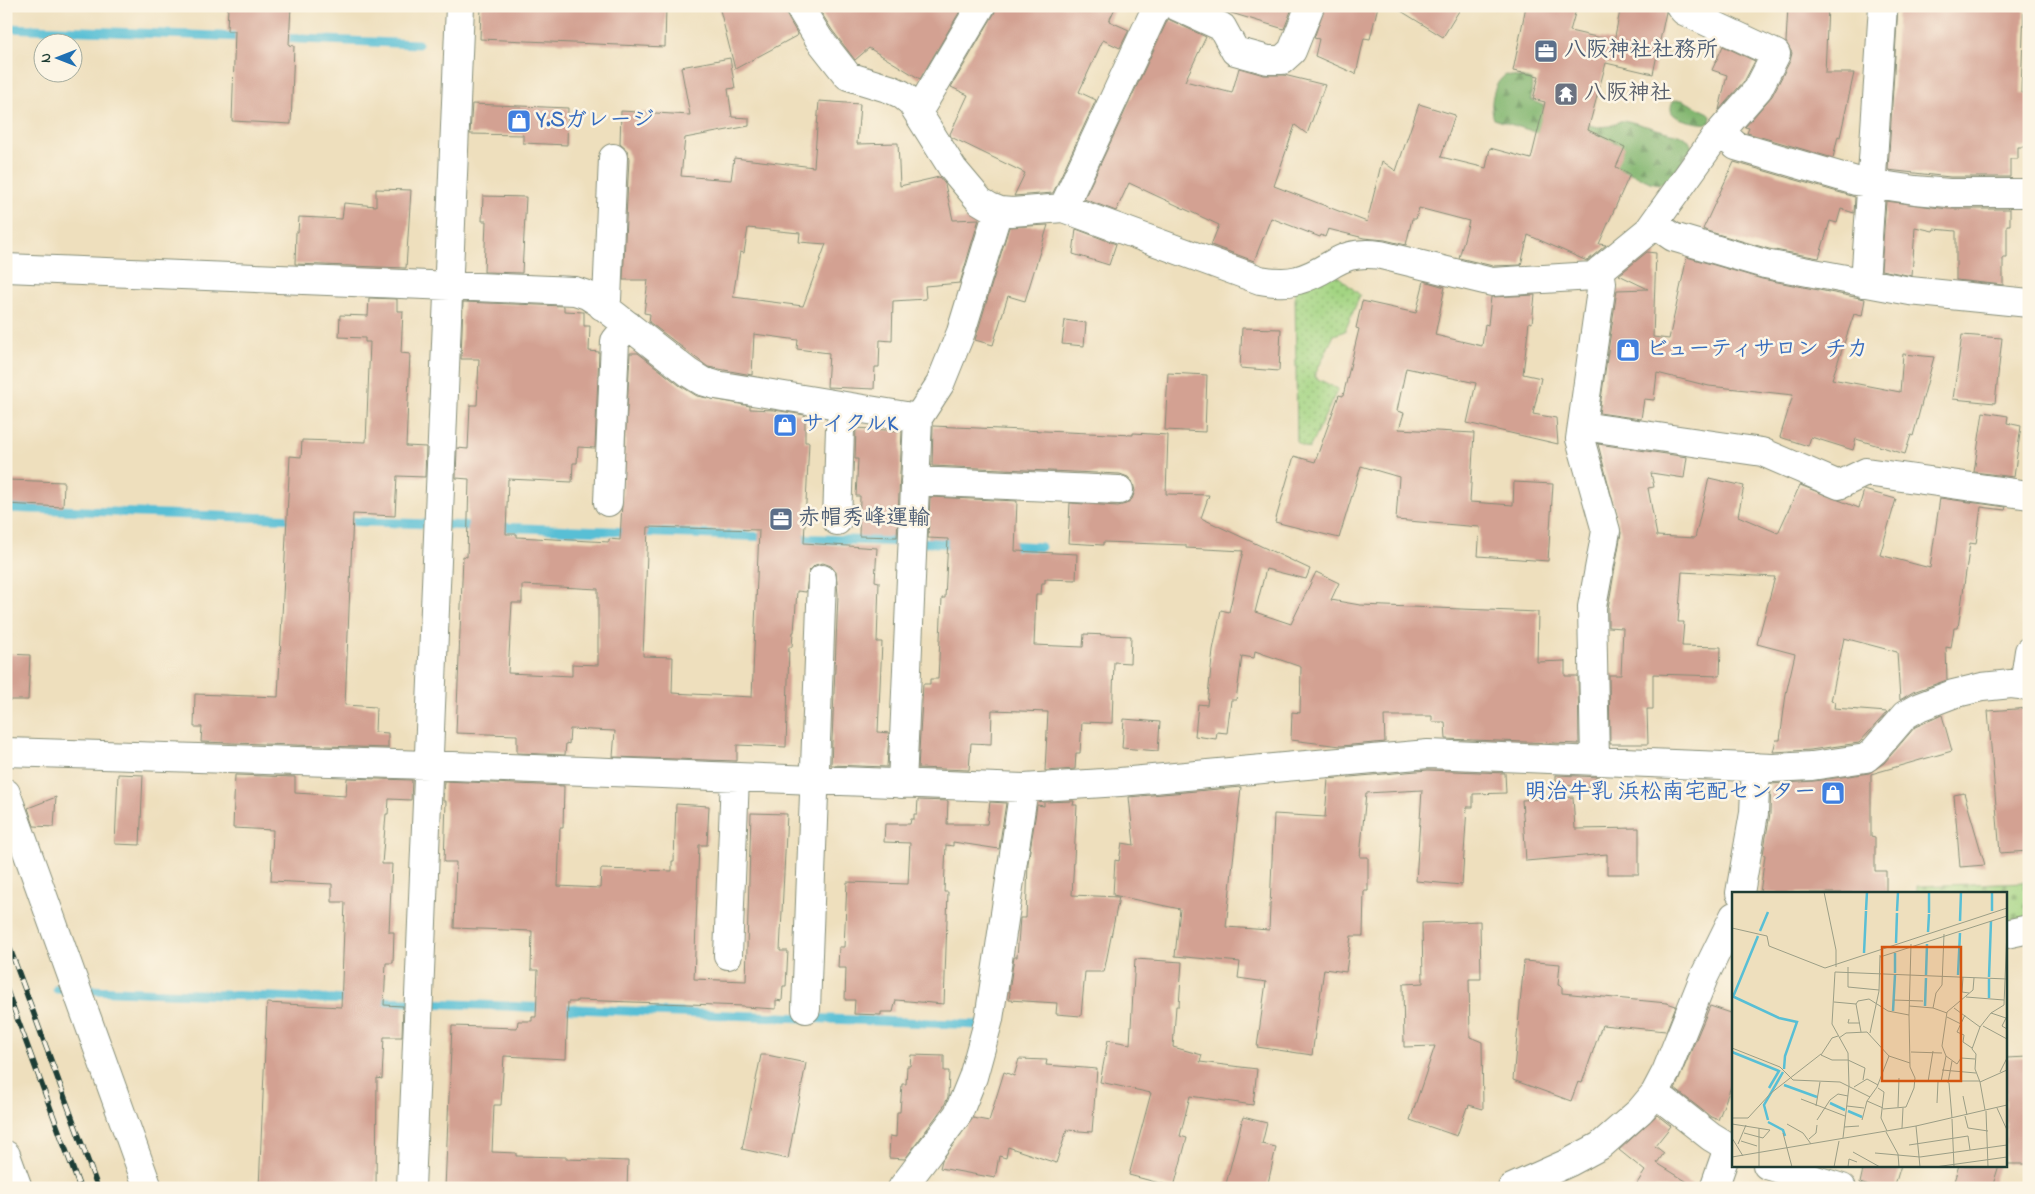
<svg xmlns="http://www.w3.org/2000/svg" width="2035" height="1194" viewBox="0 0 2035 1194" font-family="'Indie Flower','Klee One',sans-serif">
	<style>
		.grass { fill: url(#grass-dots); stroke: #61885b }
		.forest { fill: url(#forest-firs); stroke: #507a52 }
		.cemetery { fill: url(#cemetery-stones); stroke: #61885b }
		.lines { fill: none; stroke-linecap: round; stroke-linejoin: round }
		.stream { stroke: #58bfd5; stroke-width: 9 }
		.building { fill: #d3a192; fill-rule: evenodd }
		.street-casing { stroke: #868e78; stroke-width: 30 }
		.street { stroke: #fff; stroke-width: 28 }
		.rail-casing { stroke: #1f3d34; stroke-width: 5.5 }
		.rail { stroke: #fcf5e5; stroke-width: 4; stroke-dasharray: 11; stroke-linecap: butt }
		.labels { text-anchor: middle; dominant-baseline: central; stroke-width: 5; stroke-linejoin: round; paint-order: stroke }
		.service-label { font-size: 22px; font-weight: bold; fill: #4e5e75; stroke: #fcf5e5; text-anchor: start }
		.worship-label { font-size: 22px; font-weight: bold; fill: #5b616d; stroke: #fcf5e5; text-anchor: start }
		.shop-label { font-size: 22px; font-weight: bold; fill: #366cbe; stroke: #fcf5e5; text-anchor: start }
		.inset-river { fill: none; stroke: #58bfd5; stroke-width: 2.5 }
		.inset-road { fill: none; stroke: #9b9e86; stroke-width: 1 }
		.view { fill: #d45610; fill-opacity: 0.15; stroke: #d45610; stroke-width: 2.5 }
		.inset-edge { fill: none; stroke: #1f3d34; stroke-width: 2.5 }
	</style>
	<defs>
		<pattern id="grass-dots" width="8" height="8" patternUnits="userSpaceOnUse" patternTransform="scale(1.25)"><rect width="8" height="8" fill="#a3d482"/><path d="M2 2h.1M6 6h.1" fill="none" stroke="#84ad6b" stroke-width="1.8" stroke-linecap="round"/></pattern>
		<pattern id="forest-firs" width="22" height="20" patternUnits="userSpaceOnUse" patternTransform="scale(1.25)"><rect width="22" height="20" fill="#82b670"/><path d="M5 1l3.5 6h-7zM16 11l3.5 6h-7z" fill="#6a955d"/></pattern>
		<pattern id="cemetery-stones" width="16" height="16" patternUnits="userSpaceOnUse" patternTransform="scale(1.25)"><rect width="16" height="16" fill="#a3d482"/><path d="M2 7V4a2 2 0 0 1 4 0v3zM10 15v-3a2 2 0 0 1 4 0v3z" fill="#84ad6b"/></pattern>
	</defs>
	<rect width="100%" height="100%" fill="#fcf5e5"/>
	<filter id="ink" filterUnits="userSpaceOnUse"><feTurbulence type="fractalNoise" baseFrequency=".02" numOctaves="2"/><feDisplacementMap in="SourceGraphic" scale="10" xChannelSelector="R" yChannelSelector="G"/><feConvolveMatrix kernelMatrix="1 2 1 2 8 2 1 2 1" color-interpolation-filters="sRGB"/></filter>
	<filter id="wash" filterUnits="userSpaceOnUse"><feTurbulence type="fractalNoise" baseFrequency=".0096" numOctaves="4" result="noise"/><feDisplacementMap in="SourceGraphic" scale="20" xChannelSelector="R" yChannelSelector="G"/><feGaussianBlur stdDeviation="1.12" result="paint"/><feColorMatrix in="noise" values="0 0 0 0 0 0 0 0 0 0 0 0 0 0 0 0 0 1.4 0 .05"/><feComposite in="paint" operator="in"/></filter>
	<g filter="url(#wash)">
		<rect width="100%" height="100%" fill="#eedfbd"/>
		<path class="grass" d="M1333 272 1360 295 1345 331 1334 335 1314 377 1338 389 1309 449 1297 443 1295 290Z"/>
		<path class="forest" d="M1506 75 1528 79 1532 81 1531 100 1549 108 1560 117 1597 127 1610 126 1620 121H1628L1682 136 1689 140 1692 148 1668 182 1659 184 1650 182 1557 139 1494 119C1489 105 1493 82 1506 75Z
			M1677 100H1682L1709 113 1711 116 1710 123C1703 125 1678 120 1673 114 1670 111 1671 107 1672 102Z"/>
		<path class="cemetery" d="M2026 882V918L2006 923V893H1917V886Z"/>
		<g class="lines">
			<path class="stream" d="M6 28 245 37
				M278 38 418 44
				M6 508 298 519
				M341 521 430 524
				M447 525 478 526
				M496 527 771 537
				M793 538 906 542
				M918 542 958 544
				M1004 545 1041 547
				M57 989H68
				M88 990 353 1000
				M373 1001 411 1002
				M427 1003 979 1025"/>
		</g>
		<g id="blocks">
			<path class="building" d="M228 6H291L289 45 294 46 291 124 232 121 235 31H227Z
				M481 6H666L665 47 480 39Z
				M719 6H783L786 14 798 35 735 69Z
				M817 6H963L920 79 869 48 855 60 832 30Z
				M997 6H1116L1109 21 1129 30 1120 48 1103 40 1079 92 1096 100 1053 193 1014 196 1025 173 951 137 950 134 968 95 951 87 994 14Z
				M1229 6H1293L1284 29 1228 12Z
				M1325 6H1378L1370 39 1364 38 1356 74 1315 56 1319 39 1314 38Z
				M1393 6H1462L1443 37Z
				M1526 6H1577L1570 31 1614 41 1621 6H1665L1666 12 1653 74 1606 63 1588 130 1625 147 1616 167 1630 174 1599 244 1606 245 1587 261 1528 235 1521 265 1493 266 1459 258 1469 221 1419 208 1416 219H1412L1406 245 1385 240 1364 238 1328 229 1325 237 1321 235 1320 237 1271 218 1254 261 1211 245 1219 225 1129 183 1116 211 1084 199 1168 19 1206 37 1185 81 1232 93 1239 68 1264 75H1284L1325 85 1307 134 1295 125 1274 186 1367 222 1382 161 1396 171 1419 104 1455 115 1441 157 1486 168 1490 148 1531 159 1545 102 1533 99 1539 76 1513 71Z
				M1788 6H1828L1825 73H1854L1840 137 1838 136 1833 158 1747 133 1749 128 1745 127 1772 96 1790 61 1792 53 1786 42Z
				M1898 6H2024L2021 93H2029V147H2018V159H2010V177H1950L1888 170Z
				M1723 46 1755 61 1745 80 1719 110 1727 75 1712 70Z
				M730 58 735 88 728 89 732 117 749 118V126L685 138 681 176 731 180 734 158 814 167 819 101 860 104 857 144 898 143 900 186 939 177 945 184 953 220 979 219 960 283 925 286 926 299 893 301 892 341 880 340 879 367H875L874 389 827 387 829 353 797 349 798 340 754 334 752 375 708 367 649 322 650 314 644 313 648 280H623L629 159 627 150 620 144 621 111 690 115 681 67ZM748 228 800 233 799 242 826 244 803 306 733 297 740 252 744 253Z
				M472 104 568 108 567 145 523 143V135L470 134Z
				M1734 162 1855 197 1854 213 1841 209 1837 223 1830 221 1819 258 1769 249 1707 231 1703 229Z
				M376 189 411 190 406 268 295 264 296 232H298L299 217 342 219 344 203 376 206Z
				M483 196 526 197 522 273 484 272 486 221H482Z
				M1886 201 1948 209H2010V225H2007V258H2003V285L1956 280V231L1934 229 1933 231 1915 227 1912 276 1881 270Z
				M1048 225 1025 301 1008 296 993 345 975 340 1009 227Z
				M1076 229 1116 244 1109 265 1073 254Z
				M1647 252 1656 253 1653 337 1669 339 1687 257 1762 279 1865 299 1862 316 1854 314 1832 379 1900 392 1903 354 1934 357 1913 436 1911 435 1905 454 1856 439 1853 450 1811 437 1808 446 1780 437 1793 395 1709 386 1657 373 1654 400 1644 399 1641 419 1599 413 1617 290 1648 289 1619 275Z
				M1424 281 1445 287 1435 335 1482 346 1485 324 1488 325 1491 297 1535 295 1532 323 1529 322 1523 374 1541 378 1533 414 1556 418 1558 444 1467 423 1476 383 1406 368 1397 411 1404 413 1399 429 1474 433 1470 502 1513 505 1514 482 1553 484 1548 561 1478 556 1480 527 1396 520 1399 477 1361 466 1339 538 1275 522 1294 456 1315 462 1339 395 1343 396 1359 329 1356 328 1362 301 1416 313Z
				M369 298 397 299V311H403L401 353 410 354 406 446 426 447 425 477 397 476 395 516 353 514 345 705 376 707 375 732 388 733V748L201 742 202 727H194L195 694 278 697 290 456 301 457 302 440 366 442 370 342H365V338L339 337 340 315 368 316Z
				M463 302 564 306V311L584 312V326H590L589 351 599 352 595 448 578 447 577 463H573L572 482 508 479 506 534H517V537L609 542V539L620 540 630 353H638L679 385 697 396 750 406V409L774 410 805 415V442H809L804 543 877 548 875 581 879 582 877 642H882L878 732 889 733 887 767 831 765 838 595 836 572 831 566 823 563 815 565 809 571 806 592 797 591 794 632H793L792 647H789L786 747 737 745V761L613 757 615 731 570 729 569 744 566 743 565 755 517 753V735L456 733 463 556 467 557 469 479 456 478 457 448 468 449 470 405H477L479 359H461ZM648 527 759 530 752 697 672 693 673 657 643 656ZM522 585 598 589V665L572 664V676L508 673 512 603H522Z
				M1065 320 1086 323 1084 346 1062 344Z
				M1242 328 1281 329 1279 371 1240 368Z
				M1962 335 2002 338 1995 403 1953 399Z
				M1168 373 1207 375 1205 432 1165 430Z
				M1983 412 2008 416 2007 423 2021 426 2014 477 1974 472Z
				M933 426 1133 435V433L1168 435 1166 494 1209 495 1201 518 1310 569 1306 579 1266 569 1255 612 1291 624 1316 572 1339 583 1331 600 1360 605 1538 612 1537 662 1565 661V676H1578L1579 744 1446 739 1445 722H1432V716H1384L1385 742 1341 746 1291 740 1292 712 1300 713 1301 667 1255 651 1254 658 1242 656 1236 700H1231L1227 733 1217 732 1216 739 1195 736 1198 704 1207 705 1213 650 1221 610 1229 612 1243 551 1186 548V545L1103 542V545L1068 543 1070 503 1118 506 1126 504 1132 499 1135 491 1133 483 1128 477 1120 474 932 466Z
				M856 428 902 431 897 537 859 536 860 496H856L858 459H855Z
				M1598 444 1687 457 1684 478 1651 473 1654 487 1648 488 1657 536 1695 538 1709 478 1744 486 1738 516 1778 533 1800 485 1859 508 1864 490 1896 499 1880 555 1930 568 1940 498 2006 507 2005 510 1981 507 1976 544 1970 543 1958 628H1954L1951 648 1946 647 1947 680 1913 692 1900 700 1897 652 1844 638 1831 701 1835 702 1834 708 1887 712 1859 743 1810 750 1773 752 1776 740H1780L1786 694 1795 654 1757 644 1775 577 1682 572 1678 622H1684L1682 646 1721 647 1720 676 1653 674V709H1647L1648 744H1610L1609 675H1621L1623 628 1608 627V608L1621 533Z
				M7 480 64 482 63 507 6 504Z
				M930 497 1017 501 1015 551 1077 554 1076 580 1045 579V583H1042L1041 594H1036L1034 645 1083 647 1084 634 1131 636 1130 663 1114 662 1112 723 1082 722 1080 753H1076L1075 769 1045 771 1048 712 992 710 991 744 971 743 969 770 918 768 923 684H930V679H938L942 598H945L948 539 928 538Z
				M6 654 30 655 28 700H6Z
				M2029 708V851L2000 853 1988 711Z
				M1942 715 1952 751 1871 774V836L1875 837V871H1886V893H1760L1765 855 1763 854 1770 814 1771 784 1814 781 1869 773 1884 763 1915 727Z
				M1124 719 1160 722 1158 751 1122 748Z
				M1428 770 1505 773 1506 793 1473 794V807H1467L1462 885 1416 881 1422 790 1366 793 1360 857H1368V891H1364L1363 936H1351L1346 972 1324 969 1312 1055 1257 1047 1266 982 1238 978 1240 962 1175 956 1180 909 1113 895 1115 860 1119 861 1122 843 1134 845 1129 797 1241 787 1226 927 1269 930 1274 814 1325 817 1328 779Z
				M118 774 143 775 140 845 115 844Z
				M235 775 295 777V793L346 796 347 778 412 780 411 800 389 799 388 814H386L382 864H392L389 932H394L393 963H386L384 1005 403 1006 402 1037H384L382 1079 377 1078 376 1188H259L267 1003 341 1007 345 902H332V884L271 881 273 830 233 828Z
				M1556 775 1599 777 1598 787 1556 785Z
				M444 781 564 786 563 828H560L558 886 600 888 601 869 672 871V861H674L676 804 709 806 707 845H699L694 979 746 981 751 813 787 814 780 951H788L786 986H783L782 1001 776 1000V1009L744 1007V1006L577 1000V1002H568L566 1059 504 1056 501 1105H494L492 1152 516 1153V1156L566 1157V1159L628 1161 627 1188H445L452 1026 517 1028 518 1021H532V1017H536L538 970H531L532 931 454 928 456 862H444L446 801H443Z
				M1964 793 1985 865 1960 867 1954 795Z
				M56 797 54 827 34 826 28 808Z
				M1573 797 1575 829 1639 828V874H1607V854L1526 861 1522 800Z
				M918 800 948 801 947 824H987L990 802 1006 803 999 849 953 842V846L946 845 944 892H948L944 1004 896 1000 893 1012H881V1015L854 1014 855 1000H845L846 968H838L839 947H844L847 882 908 884 910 843 884 842 885 824H910L911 819H914V814H917Z
				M1074 801 1073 805H1077L1072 895 1119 897 1104 972H1085L1081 1016 1056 1014 1057 1003 1009 1000 1010 992H1009L1014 957H1017L1020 918H1026L1028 863 1037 805 1044 806V802Z
				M1480 921 1481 979H1469L1470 1037 1482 1042 1483 1109 1469 1105 1468 1108 1467 1107 1457 1136 1410 1120 1435 1046 1404 1047 1403 984 1423 983 1422 923Z
				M1135 959 1182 962 1179 1006H1176L1173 1047 1202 1055 1200 1062 1257 1069 1253 1105 1190 1096 1180 1136 1187 1138 1174 1187 1129 1175 1151 1093 1100 1082 1108 1040 1130 1044Z
				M1524 961 1560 964 1558 985 1562 986V993L1667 1003 1676 1006 1666 1031 1602 1025 1582 1083 1578 1082 1571 1101 1513 1080Z
				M1710 1006 1734 1014V1079L1718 1120 1711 1117 1675 1089Z
				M761 1055H767L806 1063 788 1159 742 1149Z
				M911 1055 944 1056V1071H949L948 1097 944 1106 905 1159 889 1158 890 1136 896 1137 897 1112H900L902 1084H906L907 1066H910Z
				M2029 1057V1164H2006V1058Z
				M1019 1059 1047 1060 1046 1065 1097 1069 1092 1132 1067 1130 1056 1163 1008 1147 1006 1158 999 1156 995 1178 940 1168 942 1160 973 1118 989 1121 1004 1072 1014 1076Z
				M1657 1115 1671 1126 1655 1146 1664 1153 1657 1163 1697 1188H1634L1645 1171 1619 1150Z
				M1243 1117 1267 1123 1262 1144 1276 1147 1267 1188H1225Z
				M1864 1165H1901L1894 1188H1875L1860 1183Z
				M1959 1165H1999L1992 1188H1952Z"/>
		</g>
	</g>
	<g filter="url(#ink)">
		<use href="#blocks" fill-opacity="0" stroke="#868e78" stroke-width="1"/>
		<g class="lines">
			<g class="street-casing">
				<path id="street" d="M799 6 819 39 848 76 890 89 901 94 911 102 953 169 980 201 990 207 1000 211 1012 212 1063 208 1260 280C1272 282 1285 284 1298 280 1334 270 1337 249 1381 255L1492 282 1593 276 1649 230 1714 139 1758 89 1776 54 1684 11 1680 6
					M1176 6 1222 27 1235 51 1268 60H1282L1292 51 1310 6
					M918 112 981 6
					M1721 132 1736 146 1856 181 1915 190 1949 193H2029
					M1063 208 1157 6
					M1654 224 1673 237 1765 264 1910 291 2029 303
					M6 268 575 291 587 295 598 302 689 373 702 381 716 385 918 418 940 384 961 332 998 211
					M1863 283 1866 268 1883 6
					M602 306 607 300 613 158
					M1582 426 1762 452 1839 485 1866 472 2029 495
					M915 481 1119 490
					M608 502 615 341 628 325
					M837 521 840 428 844 406
					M2024 685 2029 651
					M6 752 428 765 1024 788 1120 782 1428 754 1773 768 1812 766 1866 758 1874 751 1905 715 1919 707 1953 694 1982 687 2011 684 2029 686
					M1595 760 1592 607 1606 531 1580 439 1602 283 1600 270
					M902 784 918 418
					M6 793 148 1188
					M1740 893 1754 813 1756 767
					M2006 934 2029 929
					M728 955 735 777
					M806 1009 822 579
					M1655 1093 1711 1137 1734 1151
					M6 1155 18 1188
					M1767 1165 1842 1188
					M411 1188 460 6
					M902 1188 958 1114 973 1077 989 1019 1024 788
					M1512 1188 1570 1162 1600 1146 1640 1111 1655 1093 1666 1072 1704 977 1734 916
					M1714 1188 1728 1148"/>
			</g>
			<use href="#street" class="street"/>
			<g class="rail-casing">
				<path id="rail" d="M6 938 98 1188
					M6 988 80 1188"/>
			</g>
			<use href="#rail" class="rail"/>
		</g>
	</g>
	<defs>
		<g id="office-square" transform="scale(1.25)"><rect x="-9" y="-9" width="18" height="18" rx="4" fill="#5c6f8a" stroke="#fcf5e5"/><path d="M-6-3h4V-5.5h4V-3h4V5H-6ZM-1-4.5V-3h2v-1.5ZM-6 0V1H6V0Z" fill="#fff"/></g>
		<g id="temple-square" transform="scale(1.25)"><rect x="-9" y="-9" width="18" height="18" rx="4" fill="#6b7280" stroke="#fcf5e5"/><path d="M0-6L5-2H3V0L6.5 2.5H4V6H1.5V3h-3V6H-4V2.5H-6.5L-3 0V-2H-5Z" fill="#fff"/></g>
		<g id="shop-square" transform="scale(1.25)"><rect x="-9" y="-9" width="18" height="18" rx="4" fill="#3f7fe0" stroke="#fcf5e5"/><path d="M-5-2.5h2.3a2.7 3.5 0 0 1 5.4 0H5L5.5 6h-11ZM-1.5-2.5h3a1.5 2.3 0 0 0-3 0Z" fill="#fff"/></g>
	</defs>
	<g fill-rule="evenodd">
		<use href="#office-square" x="1546" y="51"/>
		<use href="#temple-square" x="1566" y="94"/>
		<use href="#shop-square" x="519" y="121"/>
		<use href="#shop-square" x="1628" y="350"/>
		<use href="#shop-square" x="785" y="425"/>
		<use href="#office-square" x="781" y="519"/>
		<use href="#shop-square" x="1833" y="793"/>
	</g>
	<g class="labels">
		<g class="service-label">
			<text x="1564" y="51">八阪神社社務所</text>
			<text x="798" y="519">赤帽秀峰運輸</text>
		</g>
		<g class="worship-label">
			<text x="1584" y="94">八阪神社</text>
		</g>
		<g class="shop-label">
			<text x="536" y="121">Y.Sガレージ</text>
			<text x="1646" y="350">ビューティサロン チカ</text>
			<text x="802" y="425">サイクルK</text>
			<text x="1816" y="793" text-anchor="end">明治牛乳 浜松南宅配センター</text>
		</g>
	</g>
	<g transform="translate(1732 892)">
		<rect width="275" height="275" fill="#eedfbd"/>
		<path class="inset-river" d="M134 18 135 0M165 19 166 0M260 19V0M197 21V0M228 29 229 0M28 39 36 20M196 40 197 22M164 51 165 21M132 61 134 19M163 81V61M194 83 195 52M226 83 228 41M257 85 259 29M0 104 47 126 65 130 53 164 52 177M1 105 26 44M257 106V87M193 114 194 86M161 119 163 83M0 160 47 179 37 196M52 193 85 205M98 211 113 218M116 219 130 225M36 228 32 213 51 180M36 230 51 238 53 244"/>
		<path class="inset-road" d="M92 0 104 58V75M0 36 35 44 37 54 93 76 275 16M212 42 210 93 204 101 201 116 215 121M148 65 275 24M116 75V95L147 98M103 80 100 132 116 161 117 194 111 246M103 80 275 87M231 85 230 100 237 101M242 86 241 98 215 120 210 154 214 164 225 172 229 166 243 167M234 105 272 108M162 108 191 109M102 110 124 112 129 140M124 112 126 109 137 107 156 119 177 123M177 114 201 116M222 116 248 135M259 121 274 126 270 134 275 137M233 123 225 140 232 143 231 150 240 156M215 125 229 132M117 127 116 131H128M251 134 275 147M138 141 147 99 148 63M106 144 100 146 89 163 100 168H116M107 146 114 141 135 140 157 164 178 171M0 156 48 175 61 188 108 190 138 205M179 160 210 161M116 168 133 176 131 188M210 178 244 181M268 180 275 166M184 189H248M196 190 201 159M209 190 214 164M248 190 243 177 244 162 240 157 248 135 259 121 272 113 275 38M216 191 220 169M217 191 220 226M122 195 135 187 146 193M146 196 152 200 149 226 155 239M231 204 235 223M69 207 113 224M135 209 151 216M205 211 206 190M84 214 88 190M115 214 132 216M166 215 167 186M265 216 275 238M151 217 174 215 182 196 183 186 178 175 177 123 179 52M253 218 248 190 275 178M254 219 256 275M233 224 236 236 256 239M0 226H16L39 201 89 162M220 227 222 275M85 228 98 208 106 202 116 204M130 228 135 209 145 195 157 164M0 232 38 238 31 246 12 241M55 232 71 241 79 252M184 234 188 275M112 235 127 234M27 236V275M170 236 171 216M154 240 166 262 167 275M51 241 60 275M0 246 11 264M77 247 84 241 85 233M9 249 25 254M6 252 14 233M177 253 236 244 238 258M121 260 148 275M143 261 188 265 275 253M0 265 184 234 275 213M102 275 107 249M116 275 117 267 125 270M203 275 275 265"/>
		<path class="view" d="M150 55H229V189H150Z"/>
		<rect width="275" height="275" class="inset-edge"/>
	</g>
	<rect width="2035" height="1194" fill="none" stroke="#fcf5e5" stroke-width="25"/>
	<g transform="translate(58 58) rotate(270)"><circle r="24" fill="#fcf5e5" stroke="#a4ab9e"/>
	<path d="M0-4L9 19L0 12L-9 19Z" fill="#1f6fb2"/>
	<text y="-8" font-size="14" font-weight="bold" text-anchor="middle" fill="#1f3d34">N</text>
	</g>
</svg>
